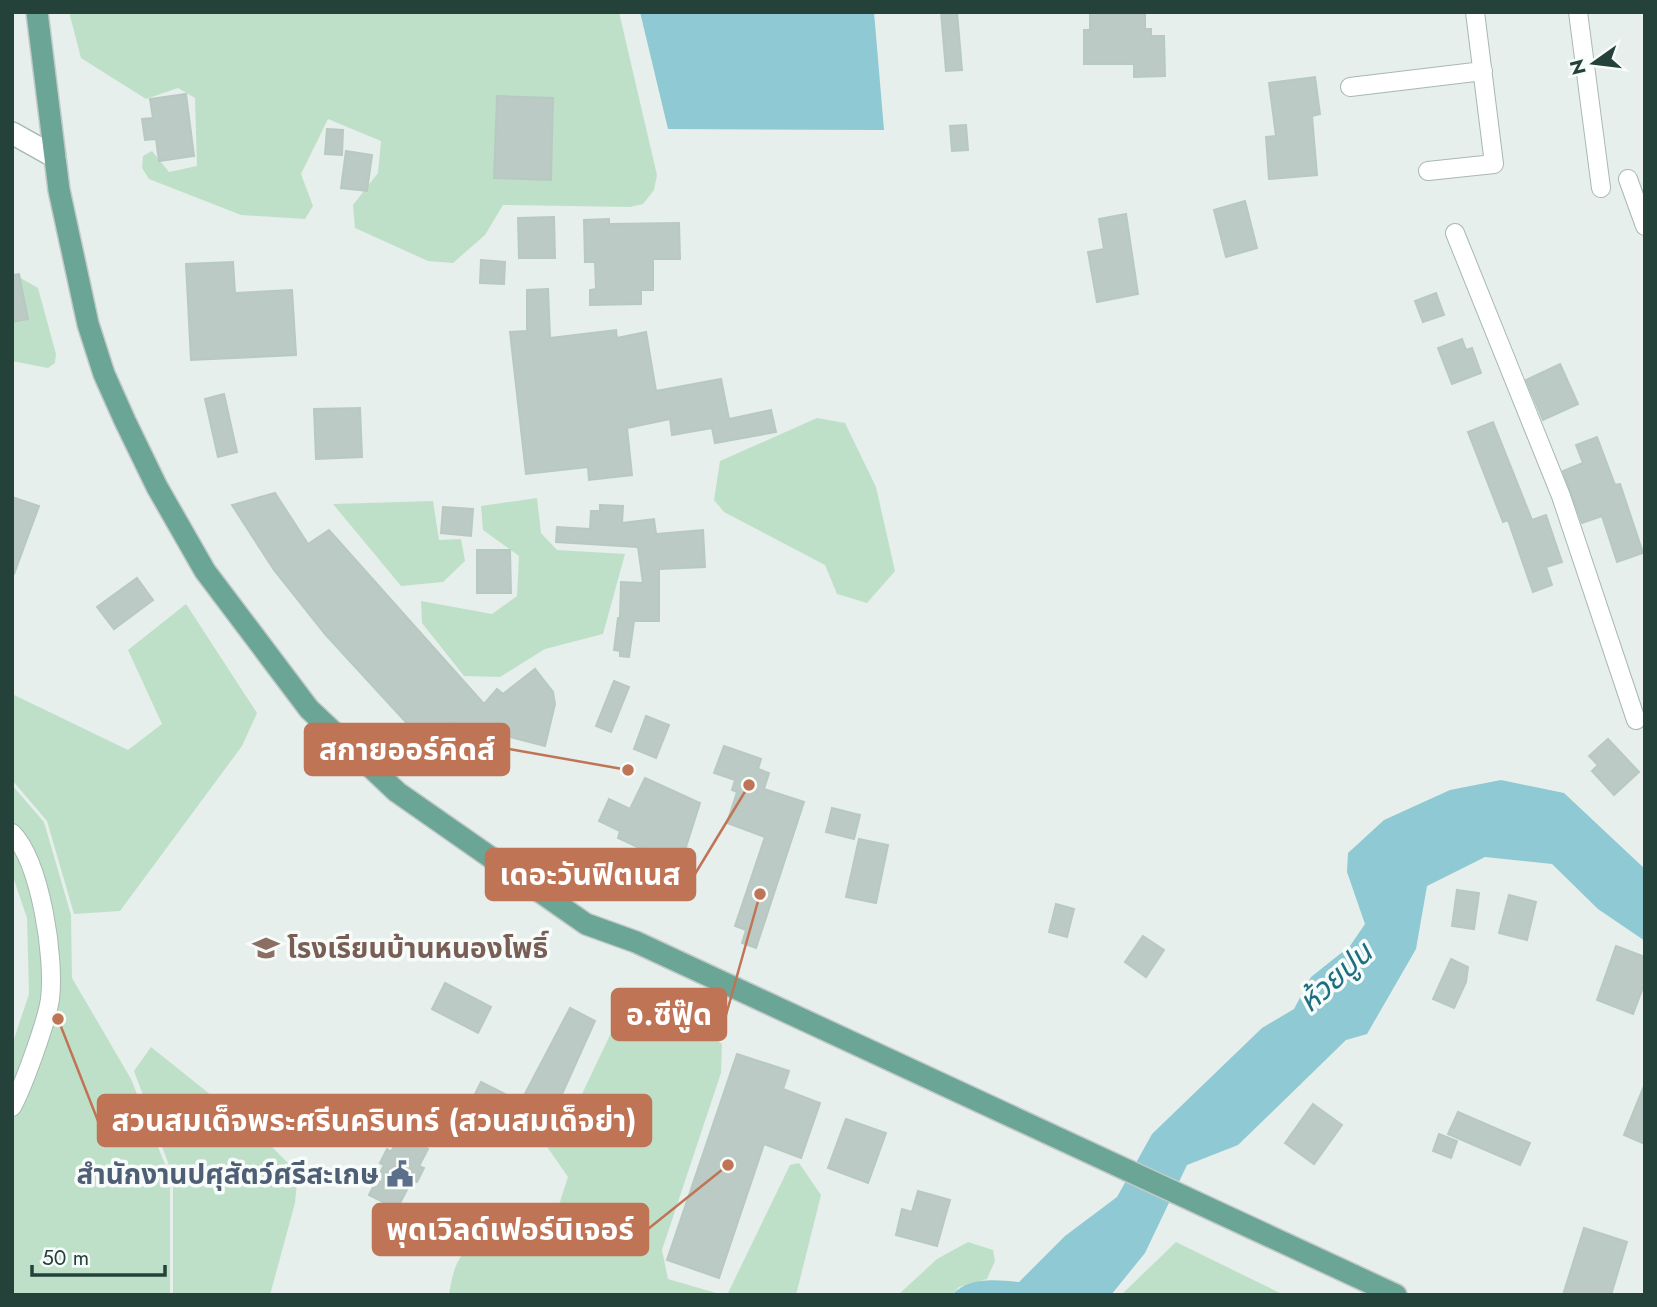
<svg xmlns="http://www.w3.org/2000/svg" width="1657" height="1307" viewBox="0 0 1657 1307" font-family="Jost,'Noto Sans Thai',sans-serif">
	<style>
		.green { fill: #bfe0c8 }
		.water { fill: #8ec9d4 }
		.building { fill: #bbcac4; stroke: #b8c9c2; stroke-width: 2 }
		.lines { fill: none; stroke-linecap: round; stroke-linejoin: round }
		.minor-casing { stroke: #a8b8b2; stroke-width: 20 }
		.secondary-casing { stroke: #a4bbb3; stroke-width: 24 }
		.primary-casing { stroke: #c2cac8; stroke-width: 24 }
		.minor { stroke: #fff; stroke-width: 18 }
		.secondary { stroke: #fff; stroke-width: 21 }
		.primary { stroke: #6aa596; stroke-width: 21 }
		.labels { text-anchor: middle; dominant-baseline: central; stroke-width: 7; stroke-linejoin: round; paint-order: stroke }
		.education-label { font-size: 28px; font-weight: bold; fill: #785e54; stroke: #f7fbf9; text-anchor: start }
		.service-label { font-size: 28px; font-weight: bold; fill: #4e5e75; stroke: #f7fbf9; text-anchor: end }
		.water-label { font-size: 30px; font-style: italic; fill: #1c6f80; stroke: #f7fbf9 }
		.leader { fill: none; stroke: #c07456; stroke-width: 2.5 }
		.callout-dot { fill: #c07456; stroke: #f7fbf9; stroke-width: 2.5 }
		.callout { fill: #c07456; stroke: #c07456; stroke-width: 2.5 }
		.callout-label { font-size: 30px; text-anchor: middle; font-weight: bold; fill: #fff }
	</style>
	<rect width="100%" height="100%" fill="#e6efeb"/>
	<path class="green" d="M69 12H619L657 175 654 190 643 204 630 207 503 205 485 235 453 263 428 261 355 228 353 205 378 173 381 141 328 119 301 174 313 206 305 219 241 215 149 179 142 168 143 156 152 151 169 172 197 166 195 98 178 88 146 99 81 58Z
		M12 273 38 288 56 354 55 363 48 368 12 361Z
		M817 418 845 423 876 487 895 571 867 603 837 594 825 565 724 512 714 500 720 461Z
		M537 498 541 533 557 550 625 554 603 634 545 649 500 677 464 676 422 623 421 601 492 614 517 596 519 556 483 530 481 506Z
		M433 501 439 540 461 539 465 561 443 582 401 586 333 504Z
		M186 604 257 713 242 746 120 911 74 914 47 821 12 780V694L128 750 162 724 128 650Z
		M12 785 44 822 71 915 72 978 131 1079 170 1177V1295H12V1045L29 994 27 918 12 874Z
		M647 1000 677 1011 722 1044 721 1073 662 1250 668 1279 723 1295H449C457 1236 480 1241 531 1237L558 1208 568 1177 543 1141 560 1105 581 1096 621 1012Z
		M151 1047 256 1131 298 1173 295 1203 270 1295H173V1176L134 1071Z
		M799 1163 821 1195 796 1295H727L790 1165Z
		M968 1242 993 1250 995 1261 987 1279 959 1287 952 1295H898L937 1259Z
		M1176 1242 1284 1295H1121Z"/>
	<path class="water" d="M640 12H874L884 130 668 129Z
		M1501 780 1564 793 1645 869V941L1598 909 1552 864 1485 857 1427 886 1416 949 1367 1034 1346 1040 1238 1145 1187 1165 1145 1253 1111 1295H952C969 1276 996 1280 1019 1282L1065 1236 1117 1197 1152 1134 1262 1028 1294 1009 1311 977 1350 946 1365 924 1347 872 1348 853 1384 820 1450 790Z"/>
	<path class="building" d="M941 12H957L962 70 946 71Z
		M1090 12H1145V29H1151V36H1164L1165 76 1134 77V64H1084V30H1090Z
		M1315 77 1320 114 1312 116 1317 175 1269 179 1266 137 1276 136 1269 83Z
		M186 94 194 156 159 161 156 139 145 140 142 119 153 118 150 99Z
		M497 96 553 98 551 180 494 178Z
		M966 125 968 150 952 151 950 126Z
		M327 129 343 130 342 155 325 154Z
		M346 151 372 155 367 191 341 188Z
		M1245 201 1257 248 1226 257 1214 210Z
		M1126 214 1138 294 1097 302 1088 252 1104 249 1099 219Z
		M554 217 555 258H519L518 218Z
		M609 219V224L679 223 680 259H653V290H641V304L590 305V290L596 289 595 262H585L584 220Z
		M481 260 505 262 504 284 480 283Z
		M233 262 235 293 292 290 296 355 191 360 186 264Z
		M19 274 28 319 12 322V275Z
		M548 289 550 338 616 330 617 338 646 332 656 391 721 379 729 419 771 410 776 432 715 443 712 428 672 435 670 419 627 428 632 475 589 480 588 467 526 474 510 332 527 331V290Z
		M1436 293 1444 315 1423 322 1415 301Z
		M1462 339 1466 350 1472 348 1481 373 1452 384 1438 348Z
		M1560 364 1578 404 1543 420 1526 380Z
		M224 394 237 452 218 457 205 399Z
		M360 408 362 457 316 459 314 409Z
		M1493 422 1532 520 1546 515 1562 562 1546 567 1552 585 1533 592 1508 520 1503 522 1468 432Z
		M1597 437 1615 485 1620 484 1643 553 1617 562 1602 516 1582 523 1563 471 1583 463 1576 445Z
		M275 493 308 544 329 530 484 704 497 689 503 694 535 669 553 692 555 704 545 746 506 736 490 753 478 741 474 745 450 722 426 744 325 634 274 570 232 505Z
		M12 497 39 506 14 574H12Z
		M600 505 623 506 622 523 654 519 656 534 703 530 705 567 659 569V621H634L629 657 620 656V651L614 650 618 618H620L621 582 643 583 638 547 556 542 557 527 590 529 591 511H600Z
		M443 507 473 509 471 536 441 533Z
		M477 550H510L511 593H477Z
		M137 578 153 600 114 629 97 607Z
		M614 681 629 687 611 732 596 726Z
		M646 716 669 725 656 758 634 749Z
		M1608 739 1639 772 1614 795 1592 771 1598 765 1589 756Z
		M724 746 761 759 758 769 769 773 764 789 804 802 756 948 742 943 746 930 735 926 765 837 727 823 737 792 732 790 735 780 714 773Z
		M645 778 700 803 677 875 657 866 661 858 618 838 620 831 599 821 609 799 630 809Z
		M832 808 860 815 854 839 826 832Z
		M859 839 888 845 876 903 846 897Z
		M1457 890 1479 893 1474 929 1452 926Z
		M1509 895 1536 902 1527 940 1499 933Z
		M1056 904 1074 909 1067 937 1049 932Z
		M1143 936 1164 950 1146 977 1125 962Z
		M1616 946 1645 957V982L1633 1014 1597 1000Z
		M1451 959 1468 967 1466 982 1454 1008 1433 999Z
		M445 983 491 1007 478 1033 432 1009Z
		M570 1008 595 1021 549 1123 518 1107Z
		M737 1054 789 1071 783 1089 820 1103 801 1158 764 1144 719 1278 667 1260Z
		M481 1082 505 1094 484 1136 460 1124Z
		M1644 1086 1645 1087V1144L1624 1135Z
		M1313 1104 1342 1125 1314 1164 1285 1143Z
		M1458 1112 1530 1143 1520 1165 1448 1134Z
		M846 1119 886 1133 868 1183 828 1168Z
		M400 1134 428 1149 419 1166 424 1168 417 1182 412 1180 397 1209 369 1195 384 1165 380 1163 387 1149 391 1152Z
		M1439 1134 1457 1141 1451 1158 1433 1151Z
		M918 1191 950 1200 937 1246 896 1235 902 1209 912 1212Z
		M1584 1228 1627 1242 1611 1295H1563Z"/>
	<g class="lines">
		<g class="minor-casing">
			<path id="minor" d="M1578 12 1601 188
				M1350 87 1483 71
				M1428 171 1494 164 1475 12
				M1628 179 1645 226
				M1455 233 1561 496 1636 720
				M12 833C41 863 55 958 50 999 47 1021 23 1087 12 1107"/>
		</g>
		<g class="secondary-casing">
			<path id="secondary" d="M12 133 55 157"/>
		</g>
		<g class="primary-casing">
			<path id="primary" d="M37 12 59 190 88 324 104 374 125 421 157 487 205 571 309 709 397 792 586 924 636 942 1396 1295"/>
		</g>
		<use href="#minor" class="minor"/>
		<use href="#secondary" class="secondary"/>
		<use href="#primary" class="primary"/>
	</g>
	<defs>
		<g id="school-bare" transform="scale(2.1)"><path d="M0-5L7-2L0 1L-7-2ZM-4 1L0 2.5L4 1V4Q0 6-4 4Z" fill="#8d6e63" stroke="#f7fbf9" stroke-width="2.5" paint-order="stroke"/></g>
		<g id="civic-bare" transform="scale(2.1)"><path d="M-.6-6.5H3V-4.5H.6V-3L4-1V1h2V6H-6V1h2V-1L-.6-3ZM-1.2 2.5V6h2.4V2.5Z" fill="#5c6f8a" stroke="#f7fbf9" stroke-width="2.5" paint-order="stroke"/></g>
	</defs>
	<g fill-rule="evenodd">
		<use href="#school-bare" x="266" y="948"/>
		<use href="#civic-bare" x="400" y="1174"/>
	</g>
	<g class="labels">
		<g class="education-label">
			<text x="287" y="948">โรงเรียนบ้านหนองโพธิ์</text>
		</g>
		<g class="service-label">
			<text x="379" y="1174">สำนักงานปศุสัตว์ศรีสะเกษ</text>
		</g>
		<g class="water-label">
			<text transform="translate(1335 977) rotate(-42)">ห้วยปูน</text>
		</g>
	</g>
	<path class="leader" d="M628 770L509 749M749 785L695 874M760 894L726 1015M58 1019L98 1121M728 1165L648 1229"/>
	<g class="callout-dot">
		<circle cx="628" cy="770" r="7"/>
		<circle cx="749" cy="785" r="7"/>
		<circle cx="760" cy="894" r="7"/>
		<circle cx="58" cy="1019" r="7"/>
		<circle cx="728" cy="1165" r="7"/>
	</g>
	<g class="callout">
		<rect x="305" y="724" width="204" height="51" rx="7"/>
		<rect x="486" y="849" width="209" height="51" rx="7"/>
		<rect x="612" y="989" width="114" height="51" rx="7"/>
		<rect x="98" y="1095" width="553" height="51" rx="7"/>
		<rect x="373" y="1204" width="275" height="51" rx="7"/>
	</g>
	<g class="callout-label">
		<text x="407" y="760">สกายออร์คิดส์</text>
		<text x="590" y="885">เดอะวันฟิตเนส</text>
		<text x="669" y="1025">อ.ซีฟู๊ด</text>
		<text x="374" y="1131">สวนสมเด็จพระศรีนครินทร์ (สวนสมเด็จย่า)</text>
		<text x="510" y="1240">พุดเวิลด์เฟอร์นิเจอร์</text>
	</g>
	<rect width="1657" height="1307" fill="none" stroke="#24423a" stroke-width="28"/>
	<g transform="translate(1594 63) rotate(256)" stroke="#f7fbf9" stroke-width="5" paint-order="stroke">
	<path d="M0-5L12 26L0 18L-12 26Z" fill="#24423a"/>
	<text y="-10" font-size="19" font-weight="bold" text-anchor="middle" fill="#24423a">N</text>
	</g>
	<path d="M32 1265v10h133v-10" fill="none" stroke="#24423a" stroke-width="3.5"/>
	<text x="42" y="1265" font-size="21" fill="#24423a" stroke="#f7fbf9" stroke-width="5" paint-order="stroke">50 m</text>
</svg>
